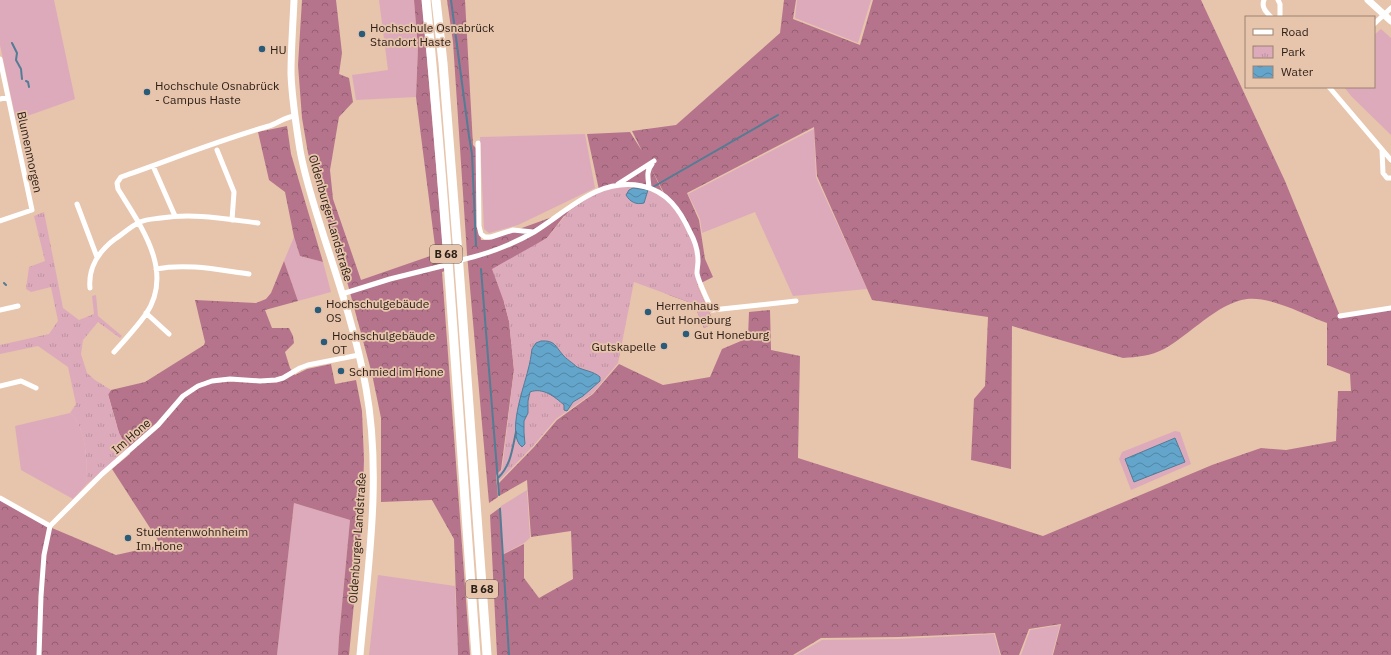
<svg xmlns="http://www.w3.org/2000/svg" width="1391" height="655" viewBox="0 0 1391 655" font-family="'IBM Plex Sans',sans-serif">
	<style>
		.green { fill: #dab }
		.forest { fill: url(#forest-crowns) }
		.park { fill: url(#park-tufts) }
		.water { fill: url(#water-waves); stroke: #537c95 }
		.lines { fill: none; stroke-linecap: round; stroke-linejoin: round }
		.stream { stroke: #537c95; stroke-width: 2 }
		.street { stroke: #fff; stroke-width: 5 }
		.secondary { stroke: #fff; stroke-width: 7 }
		.highway { stroke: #fff; stroke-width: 9 }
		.poi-dot { fill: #2a5c79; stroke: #e7c4ac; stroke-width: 1.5 }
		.labels { text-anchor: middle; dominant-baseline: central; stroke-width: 3.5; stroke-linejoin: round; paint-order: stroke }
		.shield { fill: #e7c4ac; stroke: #635042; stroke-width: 1 }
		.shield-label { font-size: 11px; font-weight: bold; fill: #2a1e15 }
		.poi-label { font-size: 12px; fill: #2a1e15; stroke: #e7c4ac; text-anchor: start }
		.street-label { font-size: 12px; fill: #2a1e15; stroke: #e7c4ac }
	</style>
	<defs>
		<pattern id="forest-crowns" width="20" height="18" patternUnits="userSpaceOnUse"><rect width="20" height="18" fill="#b5748c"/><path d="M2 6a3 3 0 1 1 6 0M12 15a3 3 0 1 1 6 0" fill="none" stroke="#935f71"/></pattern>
		<pattern id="park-tufts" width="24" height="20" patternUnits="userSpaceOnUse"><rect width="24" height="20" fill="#dab"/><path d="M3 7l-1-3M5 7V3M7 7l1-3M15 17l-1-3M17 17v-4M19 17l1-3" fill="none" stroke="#be92a0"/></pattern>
		<pattern id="water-waves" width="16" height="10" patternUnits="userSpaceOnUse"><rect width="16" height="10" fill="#64a5cc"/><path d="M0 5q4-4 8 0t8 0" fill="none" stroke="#5386a4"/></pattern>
	</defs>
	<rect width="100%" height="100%" fill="#e7c4ac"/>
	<path class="green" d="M0 0H54L75 99 16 120 0 45Z
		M379 0H414L418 48 416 97 356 100 352 75 388 70Z
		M797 0H871L858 43 795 18Z
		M1381 29 1391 38V135L1352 97 1344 87H1374V35Z
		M814 129 816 177 867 289 793 296 755 212 702 233 700 219 688 194Z
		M585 134 595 188 518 225 489 233 484 229 480 137Z
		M294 237 300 256 323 262 331 292 298 301 284 261Z
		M70 413C87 427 87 464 87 484L73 499 21 470 15 426Z
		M1175 431 1180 432 1191 464 1131 490 1119 459 1122 452Z
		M527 490 530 538 524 543 503 554 501 506Z
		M294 503 350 520 339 637 338 655H277Z
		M378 575 455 586 458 655H369Z
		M1060 625 1052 655H1021L1030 630Z
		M994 634 1000 655H796L822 640 899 639Z"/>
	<path class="forest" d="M302 0H336L342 53 339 74 349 78 353 102 339 117 330 170 333 199 361 280 436 254 416 97 418 48 414 0H422L445 271 442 272 470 655H458L454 539 432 500 381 502V418L372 374 348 285 321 199 308 153 302 118 298 65Z
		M447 0H465L473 145 478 150 479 226 481 240H489L569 211 599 190 587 134 630 132 642 151 632 131 676 125 780 33 784 0H796L793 19 860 45 873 0H1201L1285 181 1340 316 1391 308V655H1053L1061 624 1029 629 1019 655H1001L995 633 899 637 821 638 793 655H497L490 515 501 507 502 555 524 544V578L539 598 573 579 571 531 531 537 527 480 499 496 498 484 534 447 557 420 593 394 619 364 663 385 710 377 722 349 748 338 749 312 770 310 771 350 800 356 798 458 1043 536 1212 465 1261 448 1286 450 1336 441 1338 391H1351L1350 374 1327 365V323C1305 315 1270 296 1247 299 1217 303 1190 335 1164 349 1151 356 1137 357 1123 358L1012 326 1011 469 971 460 974 399 985 386 988 317 872 300 817 176 814 127 687 193 699 220 705 259 713 277 697 285 714 323 704 328 694 304 669 295 665 195 651 168 664 195 564 216 547 238 528 250 504 302 509 321 514 370 501 470 496 475 498 497 489 503 467 254 453 42Z
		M287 126 291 154 323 262 300 256 294 237 285 192 269 180 258 132Z
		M284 261 298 301 265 310 272 328H289L293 336 294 343 285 352 290 368 295 375 307 369 331 364 335 384 356 380 362 411 364 460 362 520 349 655H338L339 637 350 520 294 503 277 655H0V498L52 528 116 555 161 545 112 469 130 454 119 433 108 394 111 390 145 382 204 345 205 342 195 300 256 303 266 299 271 293Z"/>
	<path class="park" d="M617 184 649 187 675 205 695 244 697 274 701 283 697 285 714 323 704 328 694 304 634 282 618 363 593 393 556 419 534 445 497 483V475L502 470 514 370 509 321 504 302 492 269 547 238 569 211 600 190Z
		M44 212 63 308 79 320 94 314 92 296 96 295 98 316 122 336 120 338 98 322 83 340 81 354 87 373 95 380 111 390 108 395 119 433 128 449 87 484C87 464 87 427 70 413L76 404 68 367 38 346 0 354V345L49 334 58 321 51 287 31 292 26 289 29 267 45 261 34 216Z"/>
	<path class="water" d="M633 188 648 190 644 203C636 205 630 202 626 195L629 190Z
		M541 341C555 340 555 346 563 355 565 358 574 364 577 367 585 371 593 371 600 377V381L583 396 573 402 567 411 564 410V405C555 397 543 387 530 392L528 401V413L524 421V433L525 444 522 447C506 435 524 387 528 370 530 363 531 356 532 349L536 343Z
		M1175 438 1185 462 1134 482 1125 459Z"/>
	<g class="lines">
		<path class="stream" d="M451 0 469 136 472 154 476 246
			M12 43 17 53 16 60 21 69 22 79
			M26 81 28 82 29 87
			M653 187 778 115
			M481 269 499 495
			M4 283 6 285
			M498 478C511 465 512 450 516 432
			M500 509 509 655"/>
		<path class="street" d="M1264 0C1261 7 1266 12 1271 17
			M1278 0 1280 4V17
			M1374 24 1391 8
			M0 59 32 210 0 221
			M1329 87 1391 160
			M0 99 8 97
			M478 143 479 226 481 234 485 237H491L513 230 533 232
			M217 150 234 192 232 220
			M1382 150 1383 173 1387 178H1391
			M153 166 175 216
			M618 184 654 161
			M649 187C648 178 646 171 652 164
			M77 204 97 257
			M457 261C484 255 510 246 534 232 568 211 598 177 642 186 667 191 680 210 690 232 695 241 698 251 698 261 698 265 697 269 697 273 698 281 708 301 712 310L796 301
			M156 269C187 263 219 270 249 274
			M90 288C88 268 99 251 115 239 123 234 131 226 140 222 147 219 154 219 161 218 194 213 225 219 258 223
			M342 294 390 279 450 264
			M0 310 18 306
			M146 313 169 334
			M1340 316 1391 308
			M114 352C125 340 136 328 146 314 175 271 140 225 118 189L117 183 121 177C170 160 219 140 269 126 278 123 285 117 295 116
			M0 386 21 381 36 388
			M0 498 50 526
			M39 655 41 596 44 555 50 526 102 474 158 425 183 396 198 386 212 381 230 379 260 381 276 380 283 378 300 368 308 365 359 355"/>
		<path class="secondary" d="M294 0C293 24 291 49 291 74 292 99 296 125 300 150 305 179 315 208 324 237 340 286 357 337 366 388 382 476 368 567 360 655
			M1368 0 1391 21"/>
		<path class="highway" d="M426 0C447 218 460 437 476 655
			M436 0 443 63 459 267 487 655"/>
	</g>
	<g class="poi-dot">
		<circle cx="362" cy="34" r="4"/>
		<circle cx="262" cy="49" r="4"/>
		<circle cx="147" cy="92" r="4"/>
		<circle cx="318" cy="310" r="4"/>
		<circle cx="648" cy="312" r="4"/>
		<circle cx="686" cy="334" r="4"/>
		<circle cx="324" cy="342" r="4"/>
		<circle cx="664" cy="346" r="4"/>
		<circle cx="341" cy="371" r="4"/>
		<circle cx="128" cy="538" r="4"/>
	</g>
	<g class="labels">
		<g class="shield">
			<rect x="430" y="245" width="32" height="18" rx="3"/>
			<rect x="466" y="580" width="32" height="18" rx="3"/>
		</g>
		<g class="shield-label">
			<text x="446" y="254">B 68</text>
			<text x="482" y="589">B 68</text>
		</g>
		<g class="poi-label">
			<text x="370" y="27">Hochschule Osnabrück<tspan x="370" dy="14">Standort Haste</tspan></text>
			<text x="270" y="49">HU</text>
			<text x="155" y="85">Hochschule Osnabrück<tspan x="155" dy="14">- Campus Haste</tspan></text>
			<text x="326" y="303">Hochschulgebäude<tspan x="326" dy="14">OS</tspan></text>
			<text x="656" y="305">Herrenhaus<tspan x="656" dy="14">Gut Honeburg</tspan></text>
			<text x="694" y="334">Gut Honeburg</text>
			<text x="332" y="335">Hochschulgebäude<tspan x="332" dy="14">OT</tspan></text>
			<text x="656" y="346" text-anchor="end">Gutskapelle</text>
			<text x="349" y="371">Schmied im Hone</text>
			<text x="136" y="531">Studentenwohnheim<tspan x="136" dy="14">Im Hone</tspan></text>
		</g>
		<g class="street-label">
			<text transform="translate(30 152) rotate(78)">Blumenmorgen</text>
			<text transform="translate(331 218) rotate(74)">Oldenburger Landstraße</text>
			<text transform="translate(131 436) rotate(-41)">Im Hone</text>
			<text transform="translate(357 538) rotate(-86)">Oldenburger Landstraße</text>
		</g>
	</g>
	<rect x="1245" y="16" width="130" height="72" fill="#e7c4ac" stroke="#9b8270"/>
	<rect x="1253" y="29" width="20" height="6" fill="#ffffff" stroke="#9b8270"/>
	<text x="1281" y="36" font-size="12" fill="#2a1e15">Road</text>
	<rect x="1253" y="46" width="20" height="12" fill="url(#park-tufts)" stroke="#9b8270"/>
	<text x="1281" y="56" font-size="12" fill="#2a1e15">Park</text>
	<rect x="1253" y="66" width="20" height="12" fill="url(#water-waves)" stroke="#9b8270"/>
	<text x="1281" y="76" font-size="12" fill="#2a1e15">Water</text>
</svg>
